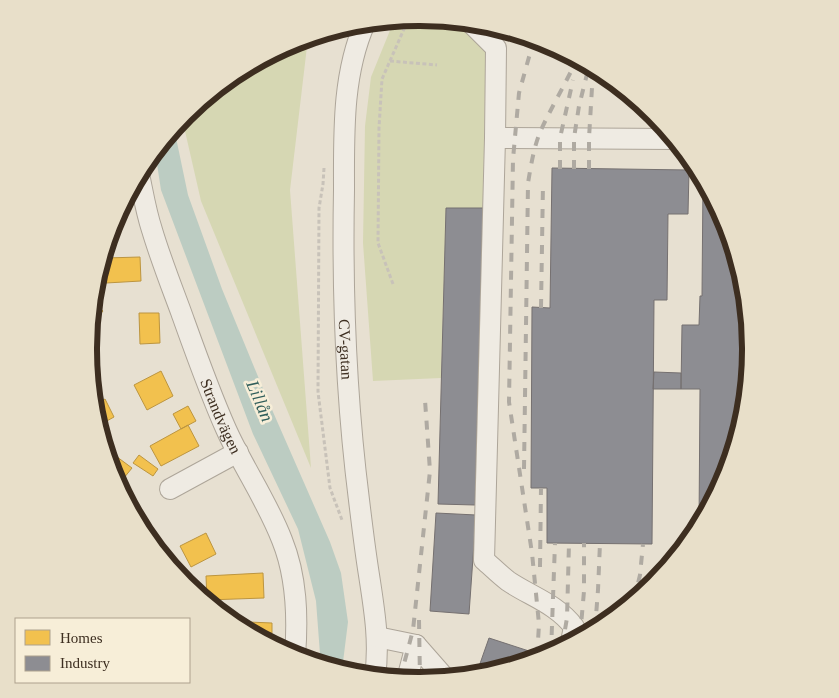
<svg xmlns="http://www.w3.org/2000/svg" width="839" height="698" viewBox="0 0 839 698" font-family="'Times New Roman',serif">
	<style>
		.green { fill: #d6d7b3 }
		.water { fill: #bcccc2 }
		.homes { fill: #f2c14e; stroke: #bc9540 }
		.industry { fill: #8d8d92; stroke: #757070 }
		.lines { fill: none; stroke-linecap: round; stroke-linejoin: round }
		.minor-casing { stroke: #ada599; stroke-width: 22 }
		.path { stroke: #c8c2b9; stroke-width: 3; stroke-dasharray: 4 2.5; stroke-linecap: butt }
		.minor { stroke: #efebe3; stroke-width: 20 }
		.rail { stroke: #afaaa2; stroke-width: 4; stroke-dasharray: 9 9; stroke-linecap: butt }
		.labels { text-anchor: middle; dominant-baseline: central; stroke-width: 5; stroke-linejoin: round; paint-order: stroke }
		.street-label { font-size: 16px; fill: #3d2e20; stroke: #f7eed8 }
		.water-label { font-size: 18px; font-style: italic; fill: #2f5d5a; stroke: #f7eed8 }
		.rim { fill: none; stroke: #3d2e20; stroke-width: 6 }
	</style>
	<rect width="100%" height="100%" fill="#e7e0d1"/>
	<path class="green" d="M420 18 484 24 493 27 486 32 483 208H446L441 378 373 381 363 243 365 126 371 77 393 23 394 20Z
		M308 38 290 190 311 468 201 201 182 118 236 73 293 43Z"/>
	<path class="water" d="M174 128 188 195 222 289 266 396 330 542 341 573 348 622 342 670 317 663 320 654 316 601 298 529 253 434 161 190 155 151Z"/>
	<path class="homes" d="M140 257 141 281 106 283 105 258Z
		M93 302 103 311 90 326Z
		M139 313H159L160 343 140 344Z
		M161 371 173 396 147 410 134 385Z
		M105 399 114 417 105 422 96 404Z
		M188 406 196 421 181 429 173 414Z
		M188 425 199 446 161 466 150 446Z
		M105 448 132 468 119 484 113 476Z
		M139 455 158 469 153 476 133 463Z
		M206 533 216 554 191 567 180 546Z
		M263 573 264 598 207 600 206 576Z
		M248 622 272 623V633L249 632Z"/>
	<path class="industry" d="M552 168 689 170 688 214H668L667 300H654L652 544 547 543V488H531L532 307 550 308Z
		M703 180 726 222 745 285 751 349 745 414 726 476 699 527 700 389H681L682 325H699L700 296H702Z
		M446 208H483L475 505 438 504Z
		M654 372 681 373V389H653Z
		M436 513 476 515 469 614 430 611Z
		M489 638 532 652 529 661 484 674 476 675Z"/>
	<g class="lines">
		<g class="minor-casing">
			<g id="minor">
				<path id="s1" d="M365 23C342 75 344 134 344 190 342 294 346 397 359 500 362 525 365 550 369 575 374 608 380 642 375 676"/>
				<path d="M471 23 496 48 495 138"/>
				<path id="s2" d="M139 174C143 193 146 212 152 230 160 257 171 285 181 312 195 351 209 391 226 429 243 467 267 501 282 540 297 577 298 617 295 656"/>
				<path d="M170 489 238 452"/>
				<path d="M377 637 416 645 445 678"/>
				<path d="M571 642 574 627C557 604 530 596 508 581 500 575 492 567 484 560L495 138 674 139"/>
				<path d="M407 679 416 645"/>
			</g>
		</g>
		<path class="path" d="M390 61 437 65
			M324 168 323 184 319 208 318 392 330 488 342 520
			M393 284 378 243 379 128 382 79 404 29 413 18"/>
		<use href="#minor" class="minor"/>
		<path class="rail" d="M534 39 519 93 513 159 509 402 532 553 539 624 537 658
			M560 169V138L573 80
			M574 169V138L579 106 589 66
			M589 169V138L593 71
			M541 308 543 183
			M524 469 528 183C531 165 534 146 541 130 552 106 566 83 577 59
			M540 567 541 488
			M634 600 640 575 643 544
			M419 620 420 680
			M595 629 598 590 600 543
			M580 637 584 591V543
			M562 647 567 618 569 543
			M551 653 555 543
			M400 679 413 630 430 471 425 400"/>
	</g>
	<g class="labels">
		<g class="street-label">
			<text stroke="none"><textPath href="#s1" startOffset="329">CV-gatan</textPath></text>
			<text stroke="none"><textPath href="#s2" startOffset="256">Strandvägen</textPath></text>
		</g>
		<g class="water-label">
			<text transform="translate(260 401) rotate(67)">Lillån</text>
		</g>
	</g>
	<path d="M0 0H839V698H0ZM419 26H420A322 322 0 0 1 742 348V350A322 322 0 0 1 420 672H419A322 322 0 0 1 97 350V348A322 322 0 0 1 419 26Z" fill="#e8dfc9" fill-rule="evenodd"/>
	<path class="rim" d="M419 26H420A322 322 0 0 1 742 348V350A322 322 0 0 1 420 672H419A322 322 0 0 1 97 350V348A322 322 0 0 1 419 26Z"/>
	<rect x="15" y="618" width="175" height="65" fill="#f7eed8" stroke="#ada18e"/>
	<rect x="25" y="630" width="25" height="15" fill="#f2c14e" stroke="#ada18e"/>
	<text x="60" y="643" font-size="15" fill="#3d2e20">Homes</text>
	<rect x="25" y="656" width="25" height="15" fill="#8d8d92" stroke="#ada18e"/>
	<text x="60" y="668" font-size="15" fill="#3d2e20">Industry</text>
</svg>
